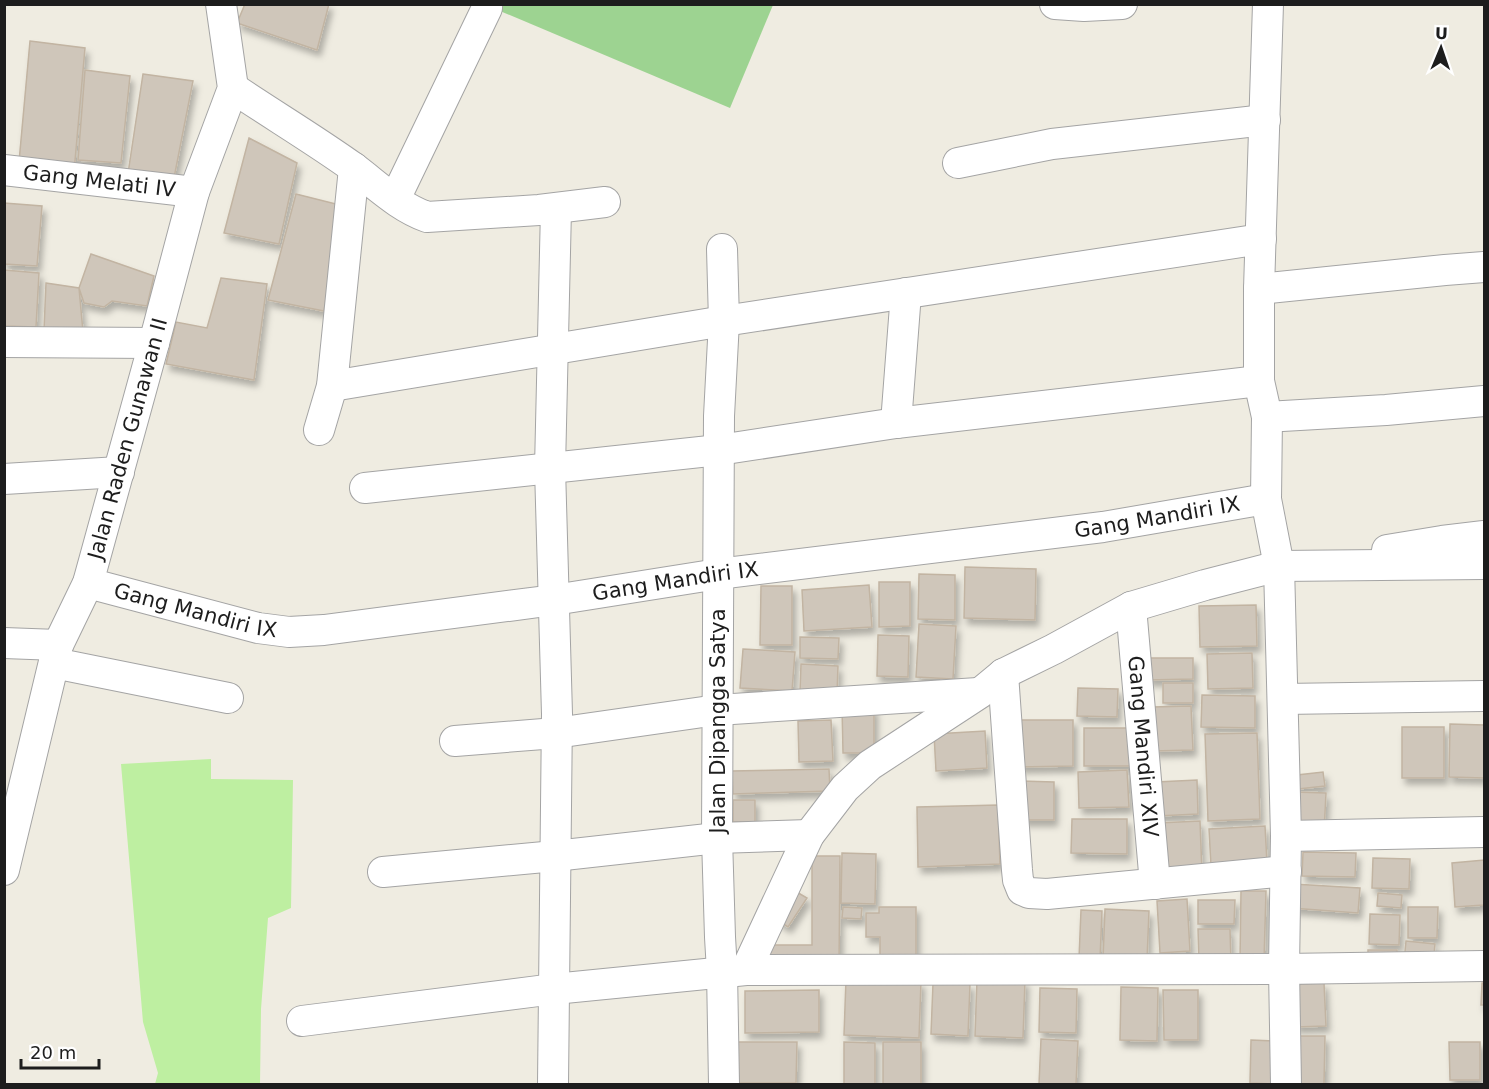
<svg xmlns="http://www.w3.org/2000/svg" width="1489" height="1089" viewBox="0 0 1489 1089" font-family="'DejaVu Sans',sans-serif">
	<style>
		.grass { fill: #beefa1 }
		.forest { fill: #9dd391 }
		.building { fill: #cfc6ba; stroke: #c2b4a2; stroke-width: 1.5; filter: url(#shadow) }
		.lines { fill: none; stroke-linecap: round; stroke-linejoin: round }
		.minor-casing { stroke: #a4a4a4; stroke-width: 32 }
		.minor { stroke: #fff; stroke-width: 30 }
		.labels { text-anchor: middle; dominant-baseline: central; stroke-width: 6; stroke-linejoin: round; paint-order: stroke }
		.street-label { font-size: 21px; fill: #1d1d1d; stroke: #fff }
	</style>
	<defs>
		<filter id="shadow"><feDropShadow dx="3.5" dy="6" stdDeviation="3" flood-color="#0004"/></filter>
	</defs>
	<rect width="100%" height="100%" fill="#efece1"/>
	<path class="grass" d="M211 759V779L293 780 291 908 268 918 261 1009 260 1084H155L158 1073 143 1022 121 764Z"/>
	<path class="forest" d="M504 4 773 5 730 108 500 11Z"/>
	<path class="building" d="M245 4H329L317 50 237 23Z
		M30 41 85 48 74 172 19 162Z
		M85 70 130 76 121 163 78 160Z
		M143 74 193 81 173 183 127 180Z
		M249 138 297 163 279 244 224 233Z
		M296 194 340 205 324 311 268 300Z
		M4 203 42 206 37 266 4 264Z
		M91 254 154 276 147 306 112 301 104 307 84 303 79 288Z
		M4 270 39 273 36 327 4 326Z
		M221 278 267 284 254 380 166 364 176 322 207 328Z
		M46 283 79 288 83 332 44 330Z
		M965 567 1036 569 1035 620 964 618Z
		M919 574 955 575V620L918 619Z
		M879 582H910V626L879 627Z
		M869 585 872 627 804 631 802 590Z
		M761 586H792V645H760Z
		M1256 605 1257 646 1200 647 1199 606Z
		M919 624 956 626 953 679 916 677Z
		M878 635 909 636 908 677 877 676Z
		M800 637 839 638 838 659 800 658Z
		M743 649 795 652 792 691 740 688Z
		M1252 653 1253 688 1208 689 1207 654Z
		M1147 658H1193V679L1147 680Z
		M801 664 838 666 837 694 800 692Z
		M1163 683H1193V703H1163Z
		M1078 688 1118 689 1117 717 1077 716Z
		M1202 695 1255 696V728L1201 727Z
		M1191 706 1193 750 1153 751 1152 707Z
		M842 707 874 708V753H843Z
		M831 720 833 761 799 762 798 721Z
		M1018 720H1073V766L1018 767Z
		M1450 724 1484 725V778L1449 777Z
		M1402 727H1444V778H1402Z
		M1084 728H1132V766H1084Z
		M985 731 987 768 936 771 934 734Z
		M1257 733 1260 819 1208 821 1205 734Z
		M829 769 830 791 733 794 732 771Z
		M1127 770 1129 807 1079 808 1078 772Z
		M1323 772 1325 786 1289 790 1288 776Z
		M1197 780 1198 814 1157 816 1156 782Z
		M1021 781 1054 782V820H1021Z
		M1294 792 1326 793 1324 832 1293 831Z
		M733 800H755V822H733Z
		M998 805 1000 864 918 867 917 807Z
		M1072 819H1127V854L1071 853Z
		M1200 821 1202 874 1160 876 1158 823Z
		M1265 826 1267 863 1211 866 1209 829Z
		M1303 852 1356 853 1355 877 1302 876Z
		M842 853 876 854 875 904 841 903Z
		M812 856H840L839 967 769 966 770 945H812Z
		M1373 858 1410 859 1409 889 1372 888Z
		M1484 860V905L1455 907 1452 863Z
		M1293 884 1360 888 1358 913 1291 908Z
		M795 891 807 898 788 927 777 920Z
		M1241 891H1266L1264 961 1240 960Z
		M1378 893 1402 895 1401 908 1377 906Z
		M1187 899 1190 951 1160 953 1157 901Z
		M1198 900H1235L1234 924H1198Z
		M843 907 862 908 861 919 842 918Z
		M879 907H916V960H880V937H866V913H879Z
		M1408 907H1438L1437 938H1408Z
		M1105 909 1149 911 1147 960 1103 959Z
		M1081 910 1102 911 1100 959 1079 958Z
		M1370 914 1400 915 1399 945 1369 944Z
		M1198 929H1230L1231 963H1199Z
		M1406 941 1435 944 1433 965 1404 962Z
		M1368 950H1397V966L1368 965Z
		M846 979 921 982 919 1038 844 1035Z
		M977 979 1025 981 1023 1038 975 1036Z
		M933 983 970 984 968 1036 931 1034Z
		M1324 983 1326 1026 1295 1027 1293 984Z
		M1482 983H1484V1005H1481Z
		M1121 987 1158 988 1157 1041 1120 1040Z
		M1040 988 1077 989 1076 1033 1039 1032Z
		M819 990V1032L745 1033V991Z
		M1163 990H1198V1040H1164Z
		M1293 1036H1325L1324 1084H1292Z
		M1041 1039 1078 1041 1076 1084H1039Z
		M1251 1040 1274 1041V1084L1250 1083Z
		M736 1042H797L796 1083H735Z
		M844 1042 875 1043V1084H844Z
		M883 1042H921V1084H883Z
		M1449 1042H1480V1080H1450Z"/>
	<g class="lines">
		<g class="minor-casing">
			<g id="minor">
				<path d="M1055 4 1084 6 1122 4"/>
				<path d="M1268 4 1259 289V381L1267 417 1266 499 1279 566 1286 836 1284 969 1286 1084"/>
				<path d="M233 88C273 115 315 140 354 168 378 186 399 207 427 217L539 210 605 202"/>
				<path d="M958 163 1052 144 1265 120"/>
				<path id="s1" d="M4 170 194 192"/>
				<path d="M395 199 487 8"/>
				<path d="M722 249 724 321 719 416 717 838 720 937 722 971 724 1084"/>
				<path d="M1259 289 1445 270 1484 267"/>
				<path d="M4 342 154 343"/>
				<path d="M332 386 724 321 1261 239"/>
				<path d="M1267 417 1386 410 1484 401"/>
				<path d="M896 423 906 293"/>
				<path d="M319 430 332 386 354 168"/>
				<path d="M4 479 119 472"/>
				<path d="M365 488 719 450 896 423 1259 381"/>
				<path d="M1387 550 1442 541 1484 536"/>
				<path id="s2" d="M88 583 258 628 289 632 324 630 554 600 718 574 1103 527 1266 499"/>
				<path id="s3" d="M1131 607 1155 884"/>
				<path d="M4 643 58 645"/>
				<path d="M54 663 228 698"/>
				<path d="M1003 674 1017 870 1018 880 1022 890 1029 893 1047 894 1286 871"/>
				<path d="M1283 699 1484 696"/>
				<path d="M455 741 556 733 717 710 978 693"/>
				<path d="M1286 836 1484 832"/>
				<path id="s4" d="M4 870 58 645 88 583 154 343 194 192 233 88 221 4"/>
				<path d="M383 872 555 856 717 838 809 835"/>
				<path d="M746 970 809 835 845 788 870 765 980 693 1003 674 1054 649 1131 607 1205 585 1279 566 1484 564"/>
				<path d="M302 1021 554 989 746 970 1284 969 1484 966"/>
				<path d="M553 1084 557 714 550 468 556 209"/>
			</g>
		</g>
		<use href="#minor" class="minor"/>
	</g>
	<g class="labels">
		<g class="street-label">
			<text stroke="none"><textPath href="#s1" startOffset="96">Gang Melati IV</textPath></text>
			<text stroke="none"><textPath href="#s4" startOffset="450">Jalan Raden Gunawan II</textPath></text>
			<text stroke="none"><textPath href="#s2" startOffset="1083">Gang Mandiri IX</textPath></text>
			<text stroke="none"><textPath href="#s2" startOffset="597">Gang Mandiri IX</textPath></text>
			<text stroke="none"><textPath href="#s2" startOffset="111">Gang Mandiri IX</textPath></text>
			<text transform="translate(718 721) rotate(-90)">Jalan Dipangga Satya</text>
			<text stroke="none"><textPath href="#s3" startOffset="140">Gang Mandiri XIV</textPath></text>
		</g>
	</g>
	<rect width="1489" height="1089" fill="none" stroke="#1d1d1d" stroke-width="12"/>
	<g transform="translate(1441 48) rotate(2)" stroke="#ffffff" stroke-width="4.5" paint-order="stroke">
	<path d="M0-4.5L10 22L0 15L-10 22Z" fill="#1d1d1d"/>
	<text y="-9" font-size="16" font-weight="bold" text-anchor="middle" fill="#1d1d1d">U</text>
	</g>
	<path d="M21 1059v9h78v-9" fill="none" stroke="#1d1d1d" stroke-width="3"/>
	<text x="30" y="1059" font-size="18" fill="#1d1d1d" stroke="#ffffff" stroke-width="4.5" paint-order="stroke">20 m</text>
</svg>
